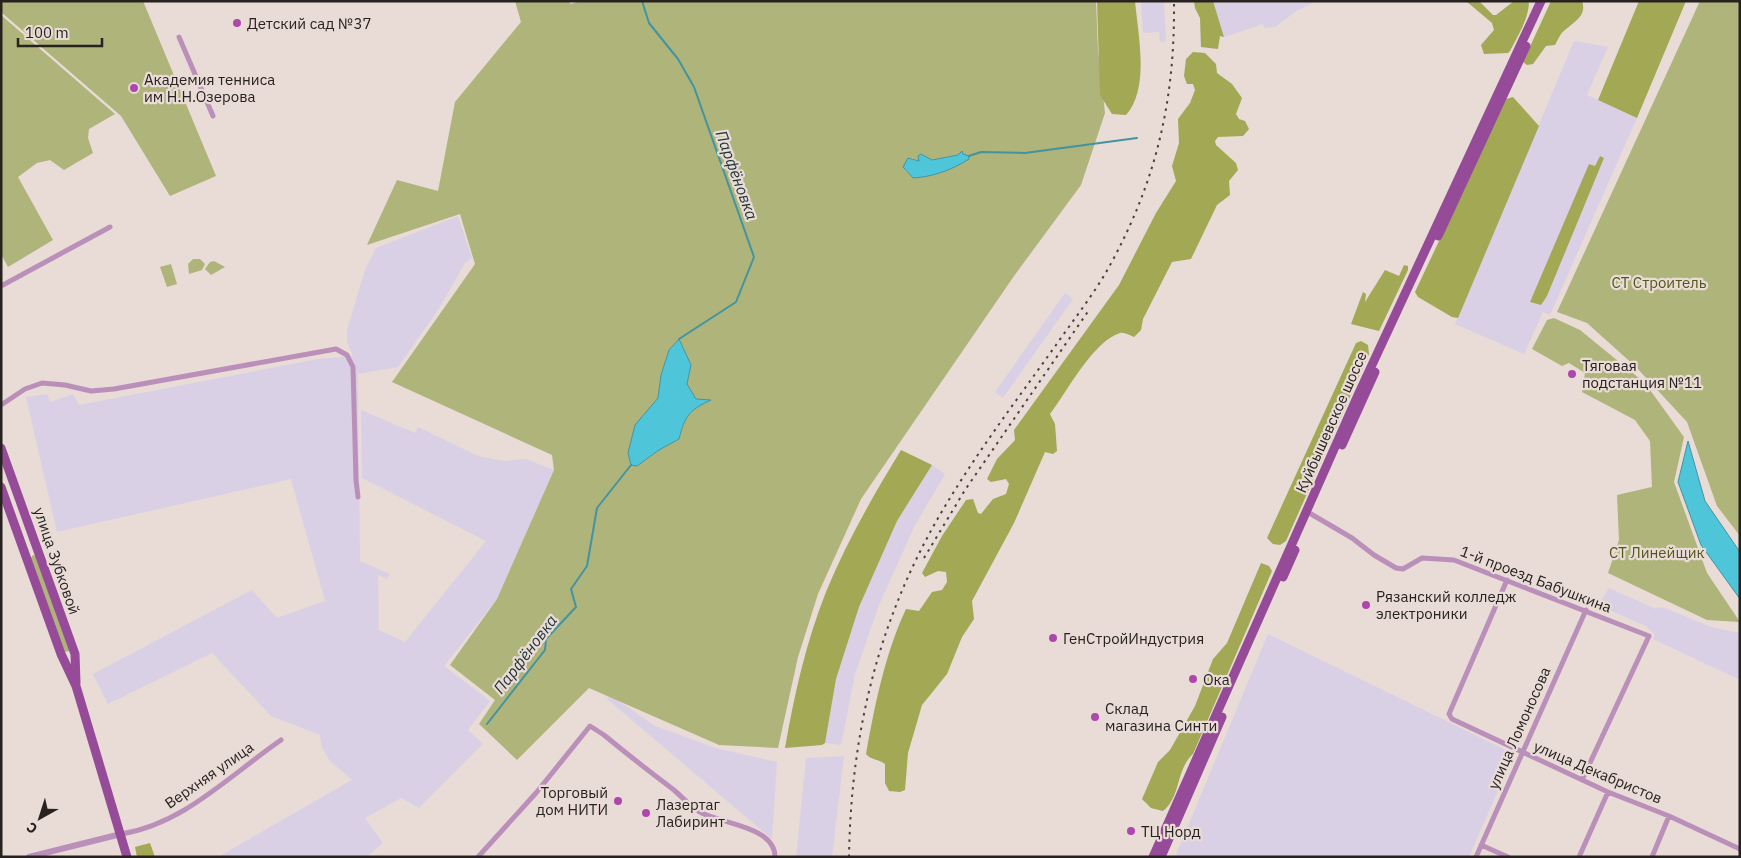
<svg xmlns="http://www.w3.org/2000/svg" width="1741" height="858" viewBox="0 0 1741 858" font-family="'IBM Plex Sans',sans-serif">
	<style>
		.industrial { fill: #d9d0e5 }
		.green { fill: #afb47a; fill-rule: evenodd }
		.forest { fill: #a2a854 }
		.water { fill: #4ec5d9; stroke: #4294a2 }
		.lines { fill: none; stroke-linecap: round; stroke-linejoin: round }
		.stream { stroke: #4294a2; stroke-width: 2 }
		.minor { stroke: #ba90ba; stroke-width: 5 }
		.tertiary { stroke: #ba90ba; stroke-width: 6 }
		.primary { stroke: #964b98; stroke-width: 9 }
		.rail { stroke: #48413f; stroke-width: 2; stroke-dasharray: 2.5 5; stroke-linecap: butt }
		.poi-dot { fill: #ad47ac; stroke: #e9dbd6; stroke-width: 2 }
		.labels { text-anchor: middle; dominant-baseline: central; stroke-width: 4.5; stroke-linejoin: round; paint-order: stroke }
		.poi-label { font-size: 15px; fill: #272220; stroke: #e9dbd6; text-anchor: start }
		.park-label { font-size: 15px; fill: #535719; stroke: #e9dbd6 }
		.street-label { font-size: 15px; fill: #272220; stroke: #e9dbd6 }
		.water-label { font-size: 16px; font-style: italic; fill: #1d3235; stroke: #e9dbd6 }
	</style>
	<rect width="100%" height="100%" fill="#e9dbd6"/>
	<path class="industrial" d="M1141 1H1164L1166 41 1160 42 1159 32 1143 33Z
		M1213 1H1317L1298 10 1275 27 1264 28 1263 24 1224 37Z
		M1574 41 1608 47 1587 95 1637 118 1550 315 1543 312 1524 354 1455 324Z
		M458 216 472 258 465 263 440 307 398 367 358 374 360 561 390 574 387 579 378 575 379 630 405 642 486 541 362 478 361 410 415 433 418 427 478 456 503 461 526 459 554 470 497 599 444 666 490 701 468 730 483 744 419 808 401 798 365 818 383 843 367 857H218L352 780 330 761 322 748 320 735 271 716 212 653 108 704 93 674 252 590 277 618 325 601 291 479 57 532 26 397 47 394 50 402 73 394 79 405 318 359 353 356 347 342V330L365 270 376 248Z
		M1065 293 1073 299 1003 398 995 392Z
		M932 465 945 474 915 525 879 605 855 674 841 745 825 743 836 679 859 607 897 521Z
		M1609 588 1656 609 1657 607 1665 608 1711 627 1740 633V680L1653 639 1655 635 1646 626 1598 605Z
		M1268 634 1514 754 1469 857H1175Z
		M610 695 655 726 719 749 777 762 772 839 607 699Z
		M844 756 832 857H796L806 758Z"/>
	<path class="green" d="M1 1H143L216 176 170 196 121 116 1 12Z
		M515 1H568L571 4 581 1H1096L1098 50 1105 113 1081 185 1014 276 861 499 818 594 798 657 778 748 719 745 589 688 517 760 479 724 495 700 450 665 497 599 554 470 552 455 392 382 475 264 460 214 367 245 397 180 438 191 455 102 521 22ZM958 155V164C943 171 930 177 913 178L905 170 911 158 919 161 926 158 932 160ZM679 339 691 365 687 384 696 399 710 400C688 410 685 417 679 439L659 450 637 466 648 411 658 398 661 375 669 350Z
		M1700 1H1740V536L1717 506 1687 422 1636 367 1587 323 1557 312Z
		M1 15 115 114 89 129 88 138 93 153 64 170 50 160 37 163 18 177 53 240 8 267 1 254Z
		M193 259H200L205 264 202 270 189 274 188 264Z
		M214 261 225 267 211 275 205 269 210 262Z
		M171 264 177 284 167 287 160 267Z
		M1554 318 1580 330 1645 383 1684 437 1674 482 1707 573 1740 622 1707 620 1608 573 1619 540 1617 495 1652 487 1650 441 1635 420 1582 392 1585 373 1569 363 1562 366 1532 349 1547 320Z
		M33 555 38 556 69 647V651L65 652 62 649 30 559Z"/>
	<path class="forest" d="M1097 1H1135C1138 35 1150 88 1126 115L1112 114 1100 95Z
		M1194 1H1213L1224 37 1220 36 1218 49 1201 47 1200 18 1195 8Z
		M1514 1H1529C1529 19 1518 35 1510 51L1508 53 1484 54 1481 45 1494 30 1492 23 1466 1 1480 2 1493 15H1496Z
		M1551 1H1582C1588 18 1570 23 1561 34 1559 37 1557 41 1555 45L1546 46 1533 64 1527 65 1523 62Z
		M1639 1H1686L1637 118 1598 100Z
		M1193 52 1205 53 1216 64 1217 73 1232 84 1242 98 1236 114 1239 119 1245 121 1249 129 1243 136 1218 137 1215 141 1216 145 1236 163 1238 170 1229 181 1230 195 1217 205 1191 259 1172 262 1143 319 1141 330 1134 337C1129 335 1125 332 1120 333 1093 341 1067 392 1050 414L1055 424 1057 451 1053 454 1045 452 1014 523 972 601 974 619 962 637 947 674 922 705 908 753 905 790 900 792 889 791 885 783V764C879 759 871 760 866 754 875 704 885 654 906 609L919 611 932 592 942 590 947 582 946 572 938 571 925 577 922 573 942 536 966 500 973 499 978 513 981 514 993 499 1006 494 1009 484 1006 479 991 482 987 479 997 459 1015 440 1014 430 1119 285 1156 213 1176 181 1172 166 1179 143 1178 119 1190 103 1195 90 1193 84H1187L1184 76 1186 59Z
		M1513 97 1539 126 1458 318 1452 317 1418 297 1415 292 1506 99Z
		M1600 156 1604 158 1547 296 1541 305 1530 302 1589 164 1595 166Z
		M1404 265 1408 266V270L1379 331 1351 324 1363 292 1366 294 1365 302 1385 270 1399 276Z
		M1361 341 1368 345 1369 354 1286 541 1280 545 1273 544 1267 538 1356 343Z
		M901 450 932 465 897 521 859 607 836 679 825 743 822 745 785 748C794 696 806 642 826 592 846 543 873 496 901 450Z
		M1261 563 1269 566 1272 571 1193 754C1176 769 1181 797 1163 811L1151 808 1142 799 1158 762 1170 750 1195 706 1213 659 1227 643Z
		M150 843 155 857H137L135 847Z"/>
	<path class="water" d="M962 151 963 154 969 156V159C952 170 932 177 913 178L903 167 908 158 919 161 918 156 921 154 932 160 958 155Z
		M679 339 691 365 687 384 696 399 711 400C689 410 685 416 679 439L659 450 637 466 631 465 628 453 635 425 658 398 661 375 669 350Z
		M1688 441 1705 501 1740 552V599L1701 545 1678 482Z"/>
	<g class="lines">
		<path class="stream" d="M642 1 649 23 678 59 694 87 754 257 736 302 679 339
			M969 156 981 152 1025 153 1137 138
			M487 724 545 650 546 639 576 607 571 589 587 566 597 508 631 465"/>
		<path class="minor" d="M179 37 213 116
			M1 286 110 227
			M1 405 25 389 42 383 65 385 91 391 114 389 336 349 347 355 353 367 356 480 358 497
			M1311 514 1352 538 1374 555 1396 568 1403 569 1422 558 1454 560 1649 636 1582 780
			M1507 580 1449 714 1452 719 1608 792 1669 816 1740 849
			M121 834C184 824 230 775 281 740
			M1481 845 1508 857
			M478 857 536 793 590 726 604 735C627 754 650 772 674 790 682 797 691 807 700 812 720 824 775 826 775 857
			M1476 857 1586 610
			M1579 857 1608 792
			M1652 857 1669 816"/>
		<path class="tertiary" d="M29 857 121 834"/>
		<path class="primary" d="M1438 236 1526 46
			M1342 445 1375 372
			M1 448 75 654 76 683
			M1 487 61 654 76 686 127 857
			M1283 577 1295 550
			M1153 857 1358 395 1541 1
			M1161 857 1222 717"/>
		<path class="rail" d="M924 558 965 490 1089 310
			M849 857C851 729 880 613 947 503 980 448 1019 397 1056 345 1074 319 1094 294 1109 267 1157 180 1175 100 1174 1"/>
	</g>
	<g class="poi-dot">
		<circle cx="237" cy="23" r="5"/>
		<circle cx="134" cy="88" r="5"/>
		<circle cx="1572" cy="374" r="5"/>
		<circle cx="1366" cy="605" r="5"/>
		<circle cx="1053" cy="638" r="5"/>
		<circle cx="1193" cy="679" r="5"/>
		<circle cx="1095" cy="717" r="5"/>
		<circle cx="618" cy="801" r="5"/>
		<circle cx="646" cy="813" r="5"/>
		<circle cx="1131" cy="831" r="5"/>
	</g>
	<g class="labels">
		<g class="poi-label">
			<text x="247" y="23">Детский сад №37</text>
			<text x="144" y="79">Академия тенниса<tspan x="144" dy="17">им Н.Н.Озерова</tspan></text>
			<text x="1582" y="365">Тяговая<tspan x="1582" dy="17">подстанция №11</tspan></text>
			<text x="1376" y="596">Рязанский колледж<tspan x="1376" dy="17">электроники</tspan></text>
			<text x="1063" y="638">ГенСтройИндустрия</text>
			<text x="1203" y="679">Ока</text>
			<text x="1105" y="708">Склад<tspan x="1105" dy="17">магазина Синти</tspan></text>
			<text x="608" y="792" text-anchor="end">Торговый<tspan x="608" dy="17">дом НИТИ</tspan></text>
			<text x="656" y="804">Лазертаг<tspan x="656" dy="17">Лабиринт</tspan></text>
			<text x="1141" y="831">ТЦ Норд</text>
		</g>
		<g class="park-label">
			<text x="1659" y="282">СТ Строитель</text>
			<text x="1657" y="552">СТ Линейщик</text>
		</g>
		<g class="street-label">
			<text transform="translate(1331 422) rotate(-66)">Куйбышевское шоссе</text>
			<text transform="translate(57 561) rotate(71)">улица Зубковой</text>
			<text transform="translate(1536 579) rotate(21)">1-й проезд Бабушкина</text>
			<text transform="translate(1519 728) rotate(-66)">улица Ломоносова</text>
			<text transform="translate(1598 772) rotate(23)">улица Декабристов</text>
			<text transform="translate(209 775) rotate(-35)">Верхняя улица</text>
		</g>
		<g class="water-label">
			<text transform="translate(737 175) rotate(70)">Парфёновка</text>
			<text transform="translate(525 654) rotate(-53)">Парфёновка</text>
		</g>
	</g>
	<rect width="1741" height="858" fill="none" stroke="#272220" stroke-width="5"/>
	<g transform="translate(40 818) rotate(219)" stroke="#e9dbd6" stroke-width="4" paint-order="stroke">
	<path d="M0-4L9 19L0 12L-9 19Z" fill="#272220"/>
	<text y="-8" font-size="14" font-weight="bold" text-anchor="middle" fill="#272220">С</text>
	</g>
	<path d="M18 38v8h84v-8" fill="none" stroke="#272220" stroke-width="2.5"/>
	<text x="25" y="38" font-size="15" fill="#272220" stroke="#e9dbd6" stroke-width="4" paint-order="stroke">100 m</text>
</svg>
